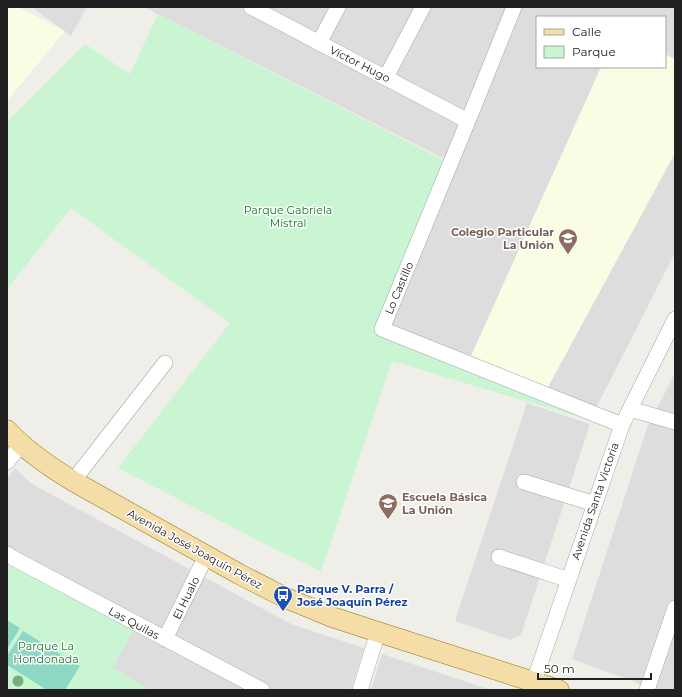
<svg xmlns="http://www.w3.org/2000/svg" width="682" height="697" viewBox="0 0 682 697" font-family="Montserrat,sans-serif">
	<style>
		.residential { fill: #dedddd; fill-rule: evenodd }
		.education { fill: #fafde4 }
		.park { fill: #c9f5d2 }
		.pitch { fill: #8cd8c4 }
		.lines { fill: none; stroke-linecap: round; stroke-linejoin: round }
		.minor-casing { stroke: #a4a4a4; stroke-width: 16 }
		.major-casing { stroke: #90750d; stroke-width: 21 }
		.minor { stroke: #fff; stroke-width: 15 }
		.major { stroke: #f5dda8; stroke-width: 20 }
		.tree { fill: #78ad7f }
		.labels { text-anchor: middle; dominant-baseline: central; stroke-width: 3; stroke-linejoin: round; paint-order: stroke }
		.street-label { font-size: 11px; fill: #202020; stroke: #fff }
		.park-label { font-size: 11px; fill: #157729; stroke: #fff }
		.education-label { font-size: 11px; font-weight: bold; fill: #785e54; stroke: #fff; text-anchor: end }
		.transit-label { font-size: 11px; font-weight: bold; fill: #164399; stroke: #fff; text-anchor: start }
	</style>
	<rect width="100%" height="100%" fill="#f0eee8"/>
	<path class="residential" d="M32 7H87L71 36Z
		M144 7H675V253L595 410 388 326 453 163ZM537 17H665V67H537Z
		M675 373V690H647L635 682 572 659 647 428Z
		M527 403 590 424 521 635 510 640 455 621Z
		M15 468 32 484 291 624 364 648 351 690H144L105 667 7 547V478Z
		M382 654 491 690H371Z"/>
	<path class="education" d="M7 7H18L65 31 7 101Z
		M665 54 675 59V153L548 387 471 356 601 67H665Z"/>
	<path class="park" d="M158 14 443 160 374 333 575 413V416L392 361 321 571 275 549 118 468 230 323 71 208 7 289V122L85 44 130 74Z
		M7 560 134 629 113 668 150 690H7Z"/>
	<path class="pitch" d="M7 620 20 628 7 649Z
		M23 631 80 666 65 690H47L7 665V656Z"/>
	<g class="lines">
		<g class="minor-casing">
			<path id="minor" d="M251 7 468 121
				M514 7 468 121 382 329 622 425
				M319 43 338 7
				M386 77 423 7
				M630 409 675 422
				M7 462 22 444
				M73 481 165 363
				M524 482 595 504
				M7 554 13 558 262 690
				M499 557 569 580
				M165 639 206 556
				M360 690 378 632
				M531 690 622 425 675 319
				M647 690 675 608"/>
		</g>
		<g class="major-casing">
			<path id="major" d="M7 430C26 451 50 467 73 481L239 574 286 598 332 617 378 632 559 690"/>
		</g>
		<use href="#minor" class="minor"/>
		<use href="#major" class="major"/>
	</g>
	<circle class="tree" cx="18" cy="681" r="5.5"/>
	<defs>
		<g id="school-pin" transform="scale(1)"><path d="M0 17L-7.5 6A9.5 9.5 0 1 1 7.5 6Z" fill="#8d6e63" stroke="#fff"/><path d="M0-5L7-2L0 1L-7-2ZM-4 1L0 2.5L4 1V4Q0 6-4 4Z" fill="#fff"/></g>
		<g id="bus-pin" transform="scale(1)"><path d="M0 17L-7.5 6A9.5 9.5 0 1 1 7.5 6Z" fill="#1a4fb4" stroke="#fff"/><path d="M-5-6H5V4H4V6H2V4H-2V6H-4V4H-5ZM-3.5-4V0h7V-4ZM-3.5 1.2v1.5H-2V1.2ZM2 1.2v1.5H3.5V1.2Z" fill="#fff"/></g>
	</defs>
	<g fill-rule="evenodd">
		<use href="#school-pin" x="568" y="238"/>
		<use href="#school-pin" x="388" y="503"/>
		<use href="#bus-pin" x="283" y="595"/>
	</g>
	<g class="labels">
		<g class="street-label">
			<text transform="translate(360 64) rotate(27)">Víctor Hugo</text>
			<text transform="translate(399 288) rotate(-67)">Lo Castillo</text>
			<text transform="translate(595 501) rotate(-71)">Avenida Santa Victoria</text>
			<text transform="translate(195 549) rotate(29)">Avenida José Joaquín Pérez</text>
			<text transform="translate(186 598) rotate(-64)">El Hualo</text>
			<text transform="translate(134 623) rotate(28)">Las Quilas</text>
		</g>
		<g class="park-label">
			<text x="288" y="210">Parque Gabriela<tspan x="288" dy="13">Mistral</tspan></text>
			<text x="46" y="646">Parque La<tspan x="46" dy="13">Hondonada</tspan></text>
		</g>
		<g class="education-label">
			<text x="554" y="232">Colegio Particular<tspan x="554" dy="13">La Unión</tspan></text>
			<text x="402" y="497" text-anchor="start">Escuela Básica<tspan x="402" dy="13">La Unión</tspan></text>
		</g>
		<g class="transit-label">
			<text x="297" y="589">Parque V. Parra /<tspan x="297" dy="13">José Joaquín Pérez</tspan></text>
		</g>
	</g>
	<rect width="682" height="697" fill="none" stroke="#202020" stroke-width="16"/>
	<rect x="536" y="16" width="130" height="52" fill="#ffffff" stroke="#a6a6a6"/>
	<rect x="544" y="29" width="20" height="6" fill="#f5dda8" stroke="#a6a6a6"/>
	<text x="572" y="36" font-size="12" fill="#202020">Calle</text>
	<rect x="544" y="46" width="20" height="12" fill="#c9f5d2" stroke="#a6a6a6"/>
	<text x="572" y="56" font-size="12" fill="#202020">Parque</text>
	<path d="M538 673v6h113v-6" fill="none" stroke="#202020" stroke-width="2"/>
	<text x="544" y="673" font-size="12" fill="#202020" stroke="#ffffff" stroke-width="3" paint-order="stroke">50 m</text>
</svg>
